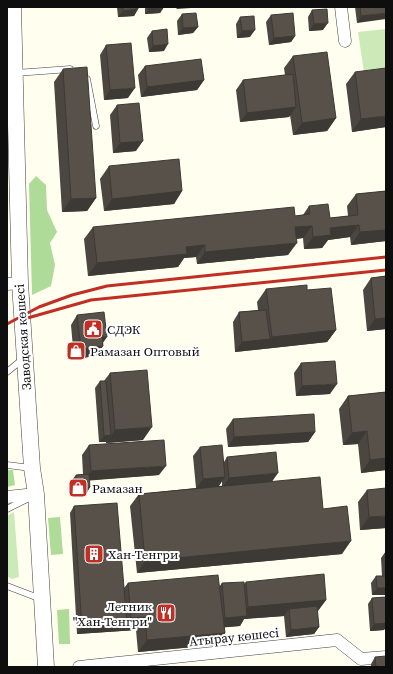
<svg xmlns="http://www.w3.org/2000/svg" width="393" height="674" viewBox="0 0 393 674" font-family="'Source Serif 4',serif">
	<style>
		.green { fill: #cceab8 }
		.forest { fill: #aedb97 }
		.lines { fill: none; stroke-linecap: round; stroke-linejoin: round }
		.service-casing { stroke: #414141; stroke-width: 7 }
		.minor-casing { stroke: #414141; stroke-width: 13 }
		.tertiary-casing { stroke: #414141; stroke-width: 17 }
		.service { stroke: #fff; stroke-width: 6 }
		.minor { stroke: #fff; stroke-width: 12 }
		.tertiary { stroke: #fff; stroke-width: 16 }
		.rail { stroke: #c12e23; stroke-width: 3 }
		.wall { fill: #4b4640; fill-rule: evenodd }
		.shaded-wall { fill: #3d3934 }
		.building { fill: #57514a; stroke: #3d3934 }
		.labels { text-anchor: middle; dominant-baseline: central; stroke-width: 4; stroke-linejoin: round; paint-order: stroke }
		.poi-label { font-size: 13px; fill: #0e0e0e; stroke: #fff; text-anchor: start }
		.street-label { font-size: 13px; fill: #0e0e0e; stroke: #fff }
	</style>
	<rect width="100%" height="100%" fill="#fffeef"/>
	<path class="green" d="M386 29V75L364 72 358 32Z
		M14 512 19 577 12 579 7 576V516Z"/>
	<path class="forest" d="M36 176 46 185 47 210 57 232 50 243 55 265 51 286 32 295 29 184Z
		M7 470H13L15 485 7 487Z
		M60 517 63 554 51 555 48 518Z
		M69 609 70 644H59L57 610Z"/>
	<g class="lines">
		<g class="service-casing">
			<path id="service" d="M16 73 70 69
				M87 79 96 126
				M7 372 24 358
				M7 465 31 468
				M7 509 29 498
				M7 586 41 599"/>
		</g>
		<g class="minor-casing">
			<path id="minor" d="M341 7 345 41
				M7 284 20 283
				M7 497 36 494
				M79 667 337 640 361 659 386 657"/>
		</g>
		<g class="tertiary-casing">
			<path id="tertiary" d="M13 7 20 283 32 468 36 494 46 667"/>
		</g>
		<use href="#service" class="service"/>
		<use href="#minor" class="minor"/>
		<use href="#tertiary" class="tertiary"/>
		<path class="rail" d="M24 319 91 300 386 270
			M7 324 39 307 72 295 107 286 386 257"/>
	</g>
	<path class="wall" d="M117 7H138V9L134 16 118 17Z
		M145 7H164L160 13 145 14Z
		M355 7H386L357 23Z
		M312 10 323 30 309 31 308 17Z
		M182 14 198 27 193 33 178 35 177 21Z
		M271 15 295 36 291 42 269 45 266 22Z
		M240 17 250 37 237 38 236 24Z
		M152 31 164 51 149 52 147 38Z
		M106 45 128 98 104 100 100 55Z
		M293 56 336 118 327 131 293 135 290 115 289 117 240 122 236 90 243 80 285 75 284 68Z
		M145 66 204 80 197 90 141 97 138 75Z
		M63 69 96 198 87 211 62 212 54 82Z
		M355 72 386 127 352 132 346 84Z
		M117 105 136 151 113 153 110 115Z
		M109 166 182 191 174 204 104 211 100 179Z
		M386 191V241L351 245 350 237 328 240 322 248 304 249 303 238 296 239 288 255 197 264 196 257 184 258 178 267 88 276 84 239 93 227 295 216 303 215 309 206 330 218 348 216 347 206 356 194Z
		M386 276V329L367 331 363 290 371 278Z
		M266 289 307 290 336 330 327 342 235 352 233 322 239 312 258 310 257 302Z
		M77 315 103 343V346L96 356 74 359 71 325Z
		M301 363 330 394 296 396 294 373Z
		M110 373 143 440 106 443V442H99L95 388 100 381H104Z
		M386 392V470L361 473 358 444 343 445 339 409 348 396Z
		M233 419 315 432 308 442 228 447 226 429Z
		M89 445 159 475 89 480 90 487 86 494 73 495 71 481 76 475 83 474 82 455Z
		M200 447 224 462 227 457 323 509 342 554 137 573 130 506 139 494 196 488 193 456ZM222 481V486H219Z
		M367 490 386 528 360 530 358 502Z
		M74 506 124 588 128 583 219 587 222 583 244 584 246 582 326 600 317 612 319 627 314 634 286 637 284 616 244 619 240 626 224 627 225 633 216 645 138 652 136 630 77 634 70 513Z
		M386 551V595H372L371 583 376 576H382L381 558Z
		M386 597V627L384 630 370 631 368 604 372 598Z
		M375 657 386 667H371V664Z"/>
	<path class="shaded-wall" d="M150 7H164L160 13 145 14Z
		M178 7H191V8L176 9Z
		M138 9 134 16 118 17 123 11Z
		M386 13V19L357 23 361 16Z
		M328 23 323 30 309 31 314 24Z
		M198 27 193 33 178 35 183 28Z
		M255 30 250 37 237 38 242 31Z
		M295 36 291 42 269 45 274 38Z
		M168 44 164 51 149 52 153 46Z
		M204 80 197 90 141 97 147 87Z
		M135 88 128 98 104 100 110 90Z
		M296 107 289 117 240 122 247 113Z
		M386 116V127L352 132 361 119Z
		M336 118 327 131 293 135 302 123Z
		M143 141 136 151 113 153 120 143Z
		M182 191 174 204 104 211 112 199Z
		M96 198 87 211 62 212 71 199Z
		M359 225 350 237 328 240 322 248 304 249 313 237 330 228Z
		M312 226 303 238 286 240 295 227Z
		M386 230V241L351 245 360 232Z
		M297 243 288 255 197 264 205 252Z
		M205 245 196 257 184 258 178 267 88 276 97 263 186 247Z
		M386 318V329L367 331 375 319Z
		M336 330 327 342 235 352 242 342 270 339 272 337Z
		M102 337H107L100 347 103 346 96 356 74 359 81 349Z
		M337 384 330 394 296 396 302 386Z
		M152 427 143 440 106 443 115 430Z
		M367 431 358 444 343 445 352 433Z
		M315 432 308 442 228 447 234 437Z
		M111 435 106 442H99L104 436Z
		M386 458V470L361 473 370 460Z
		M166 466 159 475 84 481 91 471Z
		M278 473 271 483 222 488 229 478Z
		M225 477 218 487 196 489 203 479Z
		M90 487 86 494 73 495 77 488Z
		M386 516V528L360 530 369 517Z
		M351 541 342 554 137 573 145 561Z
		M377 588H386V595H372Z
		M326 600 317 612 289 609 284 616 244 619 240 626 218 628 225 618 242 616 248 607Z
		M145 617 136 630 122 631 131 618Z
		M386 623V627L384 630 370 631 374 624Z
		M127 624 122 631 77 634 82 628Z
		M319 627 314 634 286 637 291 630Z
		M225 633 216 645 138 652 147 640Z"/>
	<path class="building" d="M123 7H138V9L123 11Z
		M360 7H386V13L361 16Z
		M327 9 328 23 314 24 312 10Z
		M196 13 198 27 183 28 182 14Z
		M293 13 295 36 274 38 271 15Z
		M254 16 255 30 242 31 240 17Z
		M167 29 168 44 153 46 152 31Z
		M131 43 135 88 110 90 106 45Z
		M327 52 336 118 302 123 293 56Z
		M201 59 204 80 147 87 145 66Z
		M87 67 96 198 71 199 63 69Z
		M386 68V116L361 119 355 72Z
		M293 74 296 107 247 113 243 80Z
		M139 103 143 141 120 143 117 105Z
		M179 159 182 191 112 199 109 166Z
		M386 191V230L360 232 359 225 330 228 331 235 313 237 312 226 295 227 297 243 205 252V245L186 247 187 254 97 263 93 227 294 207 295 216 310 214 309 206 328 204 330 218 358 215 356 194Z
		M386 276V318L375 319 371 278Z
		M307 285V290L331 288 336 330 272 337 266 289Z
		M266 310 270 339 242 342 239 312Z
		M104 312 107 337H102L103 346 81 349 77 315Z
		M335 361 337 384 302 386 301 363Z
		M147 370 152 427 115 430 110 373Z
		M100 381H106L111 435 104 436Z
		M386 392V458L370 460 367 431 352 433 348 396Z
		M314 414 315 432 234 437 233 419Z
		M164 440 166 466 91 471 89 445Z
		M222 445 225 477 203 479 200 447Z
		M276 452 278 473 229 478 227 457Z
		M89 474 90 487 77 488 76 475Z
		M320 477 323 509 347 506 351 541 145 561 139 494Z
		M386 488V516L369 517 367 490Z
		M117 503 127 624 82 628 74 506Z
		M324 574 326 600 248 607 246 582Z
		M218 575 225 633 147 640 145 617 131 618 128 583Z
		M376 576H386V588H377Z
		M244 582 247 616 225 618 222 583Z
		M386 597V623L374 624 372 598Z
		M317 606 319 627 291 630 289 609Z
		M386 656V667H376L375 657Z"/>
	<defs>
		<g id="civic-square" transform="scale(1)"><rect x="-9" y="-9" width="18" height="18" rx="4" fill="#c12e23" stroke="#fff"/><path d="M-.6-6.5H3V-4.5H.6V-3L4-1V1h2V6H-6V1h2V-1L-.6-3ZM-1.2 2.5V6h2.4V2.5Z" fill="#fff"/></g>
		<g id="shop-square" transform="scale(1)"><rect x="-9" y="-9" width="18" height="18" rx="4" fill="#c12e23" stroke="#fff"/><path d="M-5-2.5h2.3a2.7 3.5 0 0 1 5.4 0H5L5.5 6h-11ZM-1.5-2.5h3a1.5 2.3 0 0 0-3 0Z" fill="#fff"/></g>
		<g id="building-square" transform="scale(1)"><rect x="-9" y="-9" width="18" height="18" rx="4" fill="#c12e23" stroke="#fff"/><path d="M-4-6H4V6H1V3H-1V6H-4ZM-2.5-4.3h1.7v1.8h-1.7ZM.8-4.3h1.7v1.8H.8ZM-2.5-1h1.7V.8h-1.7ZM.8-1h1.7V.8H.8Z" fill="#fff"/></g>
		<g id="restaurant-square" transform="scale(1)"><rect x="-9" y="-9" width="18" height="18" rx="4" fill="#c12e23" stroke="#fff"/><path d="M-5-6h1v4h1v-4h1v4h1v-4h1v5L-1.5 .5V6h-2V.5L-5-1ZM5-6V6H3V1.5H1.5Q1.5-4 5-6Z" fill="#fff"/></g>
	</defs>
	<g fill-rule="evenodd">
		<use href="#civic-square" x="93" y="329"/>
		<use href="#shop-square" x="76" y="351"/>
		<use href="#shop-square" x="78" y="488"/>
		<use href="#building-square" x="94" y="554"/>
		<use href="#restaurant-square" x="166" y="613"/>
	</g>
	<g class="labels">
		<g class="poi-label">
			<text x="107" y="329">СДЭК</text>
			<text x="90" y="351">Рамазан Оптовый</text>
			<text x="92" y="488">Рамазан</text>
			<text x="108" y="554">Хан-Тенгри</text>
			<text x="152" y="606" text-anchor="end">Летник<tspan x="152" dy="15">"Хан-Тенгри"</tspan></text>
		</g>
		<g class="street-label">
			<text transform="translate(23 337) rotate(-94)">Заводская көшесі</text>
			<text transform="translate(234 637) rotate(-6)">Атырау көшесі</text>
		</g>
	</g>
	<rect width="393" height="674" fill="none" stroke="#0e0e0e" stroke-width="16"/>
</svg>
